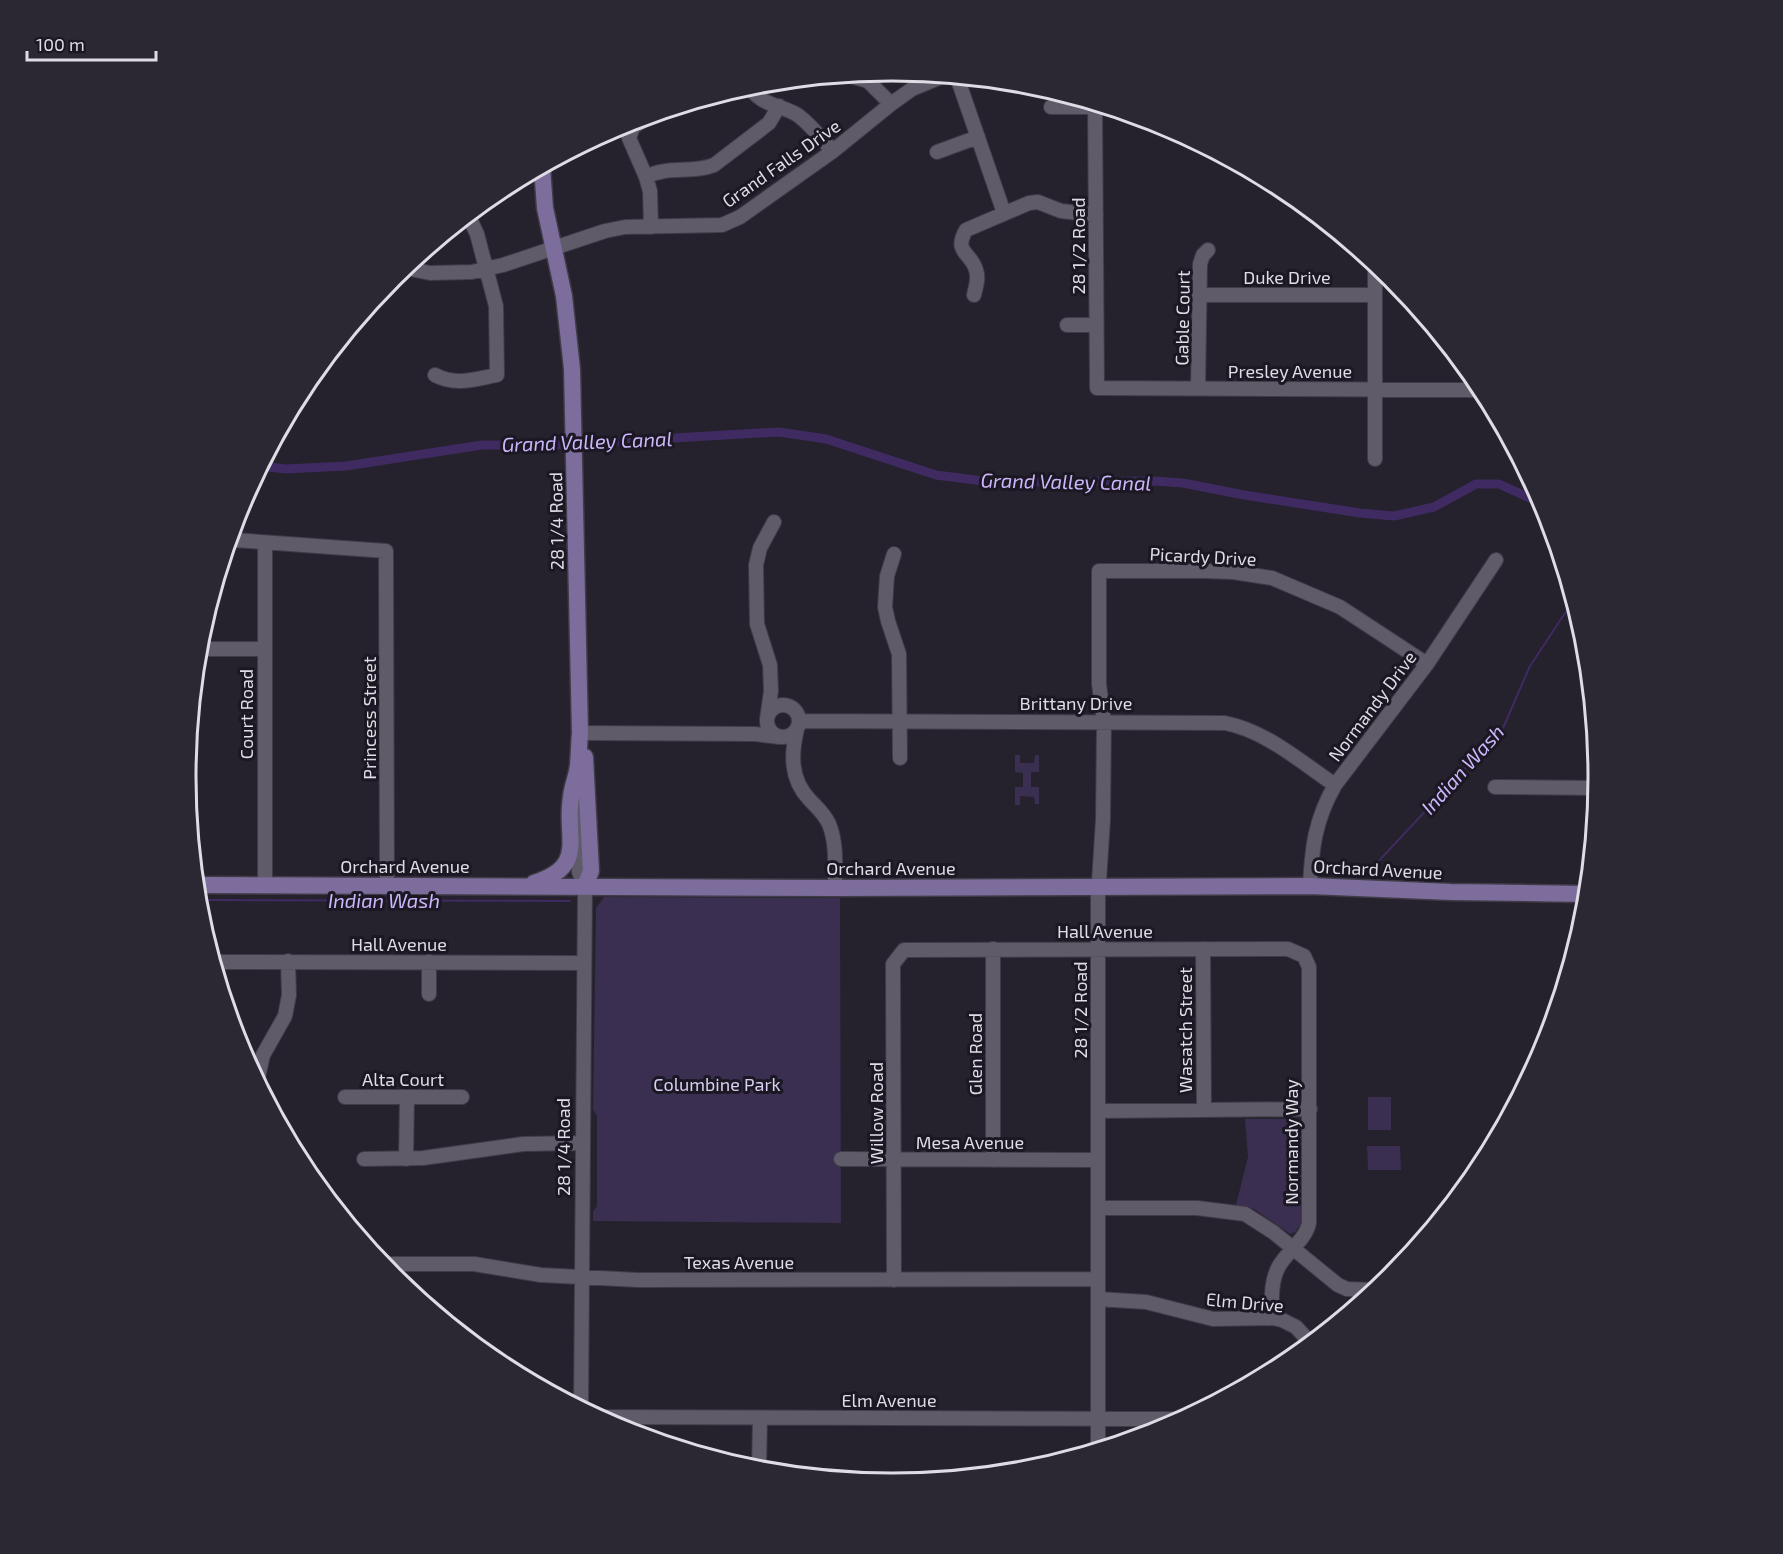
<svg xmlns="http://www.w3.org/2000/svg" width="1783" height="1554" viewBox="0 0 1783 1554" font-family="'Exo 2',sans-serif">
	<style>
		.green { fill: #3a2e51 }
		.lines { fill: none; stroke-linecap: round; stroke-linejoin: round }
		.stream { stroke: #3f2b61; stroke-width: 2 }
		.canal { stroke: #3f2b61; stroke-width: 9 }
		.minor-casing { stroke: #403c47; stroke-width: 16 }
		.major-casing { stroke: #403c47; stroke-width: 19 }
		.minor { stroke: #5f5b69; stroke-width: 14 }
		.major { stroke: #7c6d9d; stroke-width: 16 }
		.labels { text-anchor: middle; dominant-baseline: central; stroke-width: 6; stroke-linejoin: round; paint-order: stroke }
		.street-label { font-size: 18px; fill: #dfdce5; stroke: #1b1823 }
		.park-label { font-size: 18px; fill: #d9cff2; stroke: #1b1823 }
		.water-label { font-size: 20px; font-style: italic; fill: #cdb7fc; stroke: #1b1823 }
		.rim { fill: none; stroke: #dfdce5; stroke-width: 3 }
	</style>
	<rect width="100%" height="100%" fill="#25212d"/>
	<path class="green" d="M1015 755H1020V763H1034L1035 755H1039V772H1031V787H1039V804H1035L1034 797 1020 796V805H1015V787H1023V773L1015 772Z
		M604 897 840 898 841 1223 593 1221V1212L597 1206V1116L593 1110 596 908Z
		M1368 1097H1391V1130H1368Z
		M1245 1119H1296L1301 1122V1224L1295 1232 1290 1234 1254 1209 1236 1205 1248 1157Z
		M1367 1146H1400L1401 1170H1368Z"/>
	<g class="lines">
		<path class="stream" d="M1374 866 1503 728 1530 666 1573 601
			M197 900 570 901"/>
		<path class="canal" d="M261 466 285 469 346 466 482 445H553L779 432 826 439 936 475 991 482 1154 481 1183 483 1244 495 1360 513 1394 516 1434 507 1476 484H1499L1543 504"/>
		<g class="minor-casing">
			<path id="minor" d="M847 75 868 81 891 104
				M957 77 1004 213
				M750 85C756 104 780 105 796 114 810 123 822 140 833 151
				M1095 104 1097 388 1482 390
				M1051 107H1095
				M644 120 633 127 629 138 646 177 650 191 651 227
				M937 152 978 137
				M646 177C668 165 692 174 714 165L769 123 779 106
				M408 264 415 270 430 273 472 272 503 265 605 231 625 227 722 225 740 217 833 151 891 104 912 89 943 76
				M1375 264V459
				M974 295C976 286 979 278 976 270 971 252 953 253 966 230L1029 203 1038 202 1061 211 1096 215
				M1199 295H1375
				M1067 325H1096
				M435 375C455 386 475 379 497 375L496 306 477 234 468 215
				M1198 389 1200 264 1203 255 1208 250
				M234 540 386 551 387 885
				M265 543V885
				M894 554 887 576 885 607 888 621 899 654 900 758
				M198 649H264
				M767 721a16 16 0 1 1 32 0a16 16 0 1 1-32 0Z
				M767 719 771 691 770 665 757 624 756 565 760 548 774 522
				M799 721 1225 723C1266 731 1301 762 1335 785
				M797 729C791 754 790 779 809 799 816 807 824 813 829 824 837 843 835 867 835 888
				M580 733 755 734 780 737
				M1495 787 1597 788
				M578 788 579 872 585 886 581 1408
				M1310 886C1312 847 1315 820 1335 785L1427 664 1496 560
				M993 949V1160
				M1203 949 1204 1110
				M213 962 584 963
				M429 962V994
				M257 1082 263 1055 285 1016 289 995 288 961
				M345 1097H462
				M1098 1111 1310 1109
				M364 1159 423 1158 523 1144 583 1143
				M406 1159 407 1097
				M841 1159 1098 1160
				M1098 1208H1197L1245 1214 1273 1232 1338 1285 1347 1289 1375 1290
				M381 1264H474L541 1275 638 1280 1098 1279
				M894 1280 893 964 904 950 1288 949 1304 956 1309 967V1223C1306 1239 1287 1252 1279 1266 1270 1282 1272 1301 1272 1318
				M1098 1299 1146 1302 1213 1319 1272 1318 1282 1320 1296 1327 1306 1338 1309 1344
				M597 1417 1181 1419
				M1098 1449V897L1103 820 1104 722 1099 684V571H1204L1233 572 1272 578 1340 607 1427 664
				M759 1470 760 1418"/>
		</g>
		<g class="major-casing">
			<path id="major" d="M534 883C588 866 564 838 571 797 572 786 577 776 578 765 579 754 579 743 580 733L572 369 564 296 545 208 542 167
				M196 885 835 888 1310 886 1451 892 1586 894
				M585 886 591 871 585 757"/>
		</g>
		<use href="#minor" class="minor"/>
		<use href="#major" class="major"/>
	</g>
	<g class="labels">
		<g class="street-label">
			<text transform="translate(781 163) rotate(-35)">Grand Falls Drive</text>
			<text transform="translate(1078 246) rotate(-90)">28 1/2 Road</text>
			<text x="1287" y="277">Duke Drive</text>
			<text transform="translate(1182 318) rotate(-89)">Gable Court</text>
			<text x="1290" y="371">Presley Avenue</text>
			<text transform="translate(556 521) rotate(-91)">28 1/4 Road</text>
			<text transform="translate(1203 556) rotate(3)">Picardy Drive</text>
			<text x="1076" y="703">Brittany Drive</text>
			<text transform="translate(1372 706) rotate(-53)">Normandy Drive</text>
			<text transform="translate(246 714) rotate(-90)">Court Road</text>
			<text transform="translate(369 718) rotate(-90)">Princess Street</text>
			<text x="405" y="866">Orchard Avenue</text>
			<text x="891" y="868">Orchard Avenue</text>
			<text transform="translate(1378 869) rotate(3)">Orchard Avenue</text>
			<text x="1105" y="931">Hall Avenue</text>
			<text x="399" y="944">Hall Avenue</text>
			<text transform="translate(1080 1010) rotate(-90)">28 1/2 Road</text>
			<text transform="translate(1185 1030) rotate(-90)">Wasatch Street</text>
			<text transform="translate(975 1054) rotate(-90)">Glen Road</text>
			<text x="403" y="1079">Alta Court</text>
			<text transform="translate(876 1113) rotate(-90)">Willow Road</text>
			<text x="970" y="1142">Mesa Avenue</text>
			<text transform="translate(1291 1142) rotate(-90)">Normandy Way</text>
			<text transform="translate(563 1147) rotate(-90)">28 1/4 Road</text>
			<text x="739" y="1262">Texas Avenue</text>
			<text transform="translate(1245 1302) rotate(5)">Elm Drive</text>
			<text x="889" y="1400">Elm Avenue</text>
		</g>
		<g class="park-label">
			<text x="717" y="1084">Columbine Park</text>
		</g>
		<g class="water-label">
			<text transform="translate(587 441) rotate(-2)">Grand Valley Canal</text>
			<text transform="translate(1066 481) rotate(1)">Grand Valley Canal</text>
			<text transform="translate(1462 769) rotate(-48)">Indian Wash</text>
			<text x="384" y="900">Indian Wash</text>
		</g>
	</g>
	<path d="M0 0H1783V1554H0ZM196 777a696 696 0 1 1 1392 0a696 696 0 1 1-1392 0Z" fill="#2b2833" fill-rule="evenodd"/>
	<path class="rim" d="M196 777a696 696 0 1 1 1392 0a696 696 0 1 1-1392 0Z"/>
	<path d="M27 51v9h129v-9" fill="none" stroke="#dfdce5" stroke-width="3"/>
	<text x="36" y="51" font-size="18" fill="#dfdce5" stroke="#1b1823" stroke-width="4.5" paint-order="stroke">100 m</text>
</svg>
